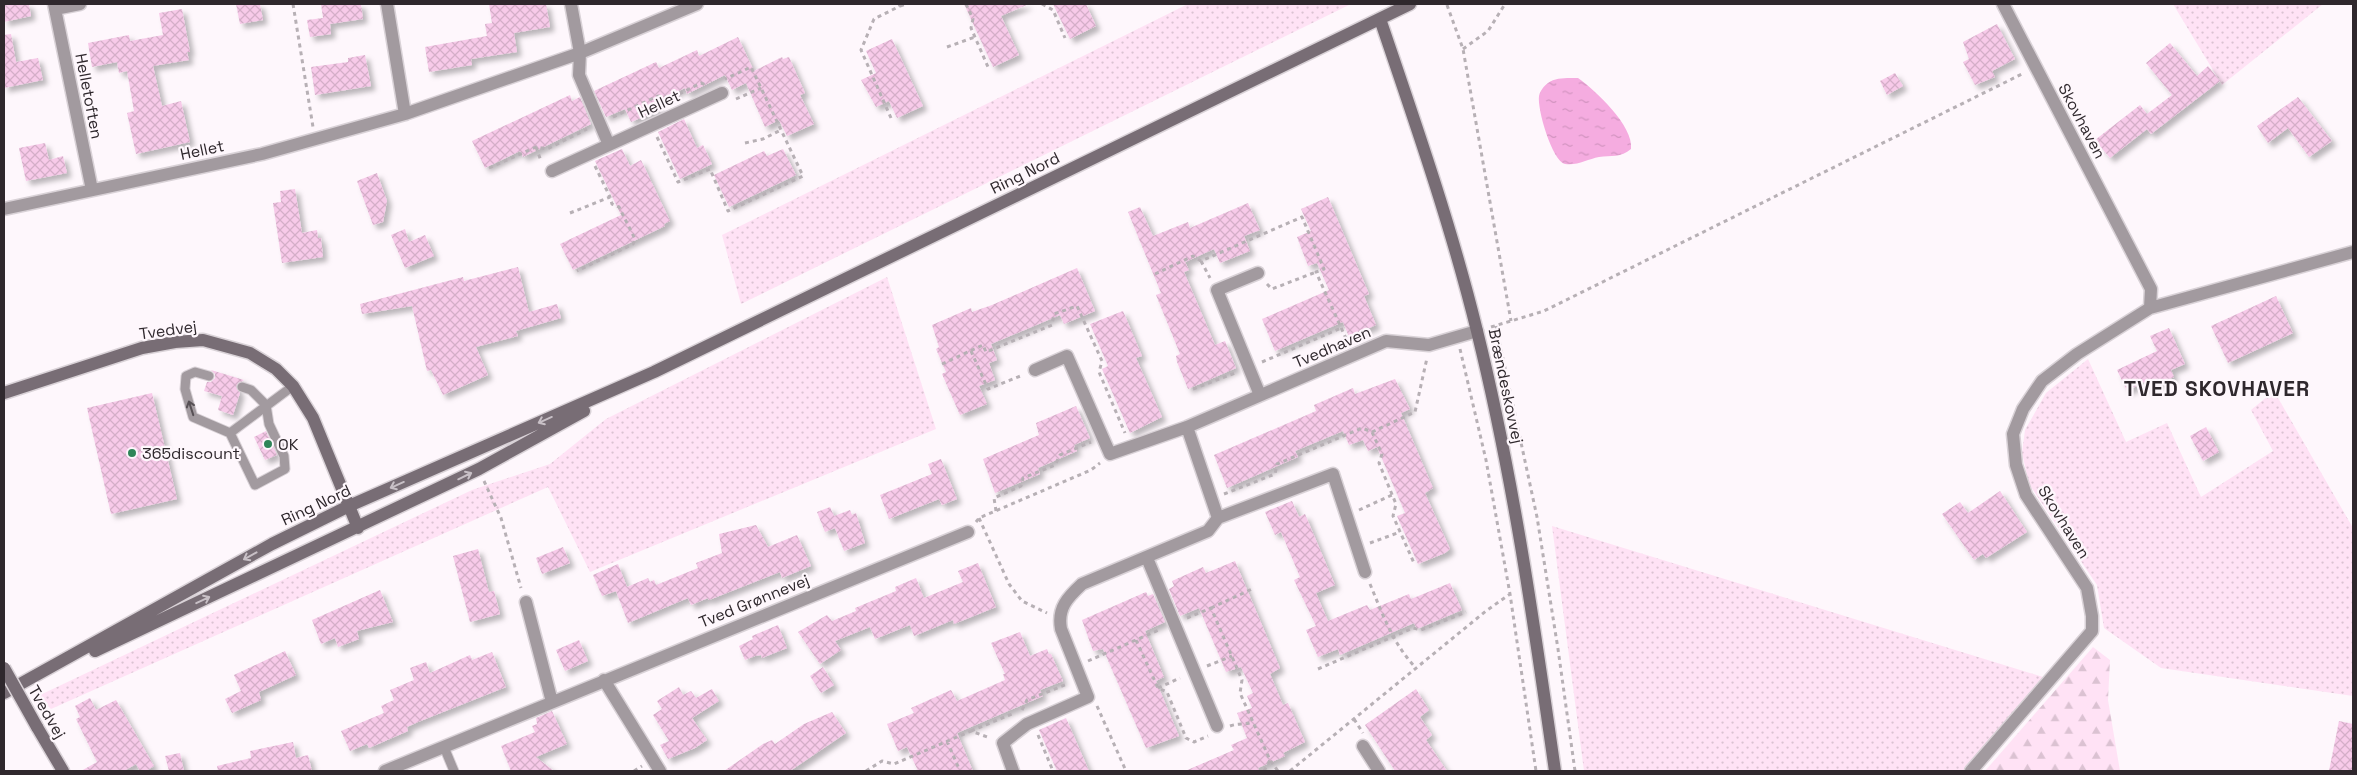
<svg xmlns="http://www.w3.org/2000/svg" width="2357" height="775" viewBox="0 0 2357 775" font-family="'Space Grotesk',sans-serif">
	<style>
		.grass { fill: url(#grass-dots) }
		.forest { fill: url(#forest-firs) }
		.water { fill: url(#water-ripples) }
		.building { fill: url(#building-cross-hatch); filter: url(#shadow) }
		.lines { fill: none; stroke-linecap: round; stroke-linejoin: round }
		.lane-casing { stroke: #d9d2d7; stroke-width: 11 }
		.street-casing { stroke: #d9d2d7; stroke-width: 15 }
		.secondary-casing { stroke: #d9d2d7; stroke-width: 15 }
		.path { stroke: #b7b0b5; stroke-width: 3; stroke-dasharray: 4 4; stroke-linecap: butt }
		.lane { stroke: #a29a9f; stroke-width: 9 }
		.street { stroke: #a29a9f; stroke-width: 12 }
		.secondary { stroke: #786d75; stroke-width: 12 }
		.secondary-bridge-casing { stroke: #d9d2d7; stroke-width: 15; stroke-linecap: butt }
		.secondary-bridge { stroke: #786d75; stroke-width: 12 }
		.oneway { stroke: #575055 }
		.oneway2 { stroke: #c8c0c6 }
		.poi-dot { fill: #2f8559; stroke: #fef7fc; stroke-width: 2 }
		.labels { text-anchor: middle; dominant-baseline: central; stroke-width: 4.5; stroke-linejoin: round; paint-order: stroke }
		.street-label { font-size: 16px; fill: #2f282d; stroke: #fef7fc }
		.poi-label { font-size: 16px; fill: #2f282d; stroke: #fef7fc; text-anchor: start }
		.district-label { font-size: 21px; font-weight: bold; letter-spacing: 1px; fill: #2f282d; stroke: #fef7fc }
	</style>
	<defs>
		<pattern id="grass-dots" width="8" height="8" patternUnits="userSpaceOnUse" patternTransform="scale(1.25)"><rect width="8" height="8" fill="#ffe2f5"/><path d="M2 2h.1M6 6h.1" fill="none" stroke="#dbc2d2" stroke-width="1.8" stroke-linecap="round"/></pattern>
		<pattern id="forest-firs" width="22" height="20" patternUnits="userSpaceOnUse" patternTransform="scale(1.25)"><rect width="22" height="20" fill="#ffe2f5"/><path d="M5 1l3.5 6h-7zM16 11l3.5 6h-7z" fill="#dbc2d2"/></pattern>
		<pattern id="water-ripples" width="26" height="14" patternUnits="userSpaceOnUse" patternTransform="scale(1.25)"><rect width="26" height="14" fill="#f5ace0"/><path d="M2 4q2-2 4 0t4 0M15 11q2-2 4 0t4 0" fill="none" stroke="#d294c0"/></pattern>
		<pattern id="building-cross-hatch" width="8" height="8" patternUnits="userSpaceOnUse" patternTransform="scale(1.25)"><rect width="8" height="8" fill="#f7cae9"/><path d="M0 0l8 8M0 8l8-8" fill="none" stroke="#d4aec8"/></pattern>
		<filter id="shadow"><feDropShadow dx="4.5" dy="4.5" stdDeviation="2.5" flood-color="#0004"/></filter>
	</defs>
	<rect width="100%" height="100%" fill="#fef7fc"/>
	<path class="grass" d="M1188 4H1351L741 304 722 235Z
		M2173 4H2323L2222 85Z
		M887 277 936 429 590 572 548 487 51 709 38 696 472 490 550 464 606 419Z
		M2088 359 2126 442 2167 423 2201 497 2273 451 2251 410 2274 391 2353 528V696L2161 668 2104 628 2097 585 2029 484 2022 453 2025 430 2046 393Z
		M1552 526 2043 677 1965 771H1584Z"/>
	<path class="forest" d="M2093 647 2110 660 2108 700 2120 771H1985Z"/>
	<path class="water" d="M1578 78C1595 90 1634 126 1631 149 1621 158 1611 155 1599 157 1588 159 1577 166 1565 164 1552 161 1537 109 1539 96 1540 91 1544 86 1548 83 1556 77 1568 78 1578 78Z"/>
	<path class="building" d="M4 4H29L31 16 4 22Z
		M236 4H260L263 20 240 24Z
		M321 4H361L363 19 330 24 331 34 310 37 307 20 323 18Z
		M489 4H546L550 27 514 33 517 52 471 59 472 65 429 72 425 47 487 36 485 24 492 23Z
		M964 4H1029L1001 16 1019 55 993 67Z
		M1053 4H1086L1096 26 1070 39Z
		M182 9 190 52H187L189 60 153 66 162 106 181 101 190 142 136 154 127 113 134 111 127 71 119 73 117 62 92 67 88 43 129 35 130 41 163 35 159 13Z
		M1997 24 2015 59 1992 71 1995 77 1975 85 1963 62 1969 59 1963 42Z
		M11 34 16 62 38 58 43 80 4 88V35Z
		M738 37 754 71 782 57 783 59 789 57 805 93 800 95 814 124 787 136 779 120 765 127 746 83 732 90 725 75 687 94 685 88 655 102 659 110 631 122 625 109 606 117 594 91 656 62 659 68 697 50 699 56Z
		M892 39 923 106 897 118 889 101 876 107 861 80 876 73 866 51Z
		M2170 43 2197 76 2208 66 2220 81 2151 134 2147 129 2110 158 2095 140 2140 105 2147 114 2172 95 2146 63Z
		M365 55 371 86 315 95 311 67 348 62V58Z
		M1895 73 1903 86 1887 95 1880 81Z
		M570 95 572 101 580 97 591 124 523 157 520 151 485 168 472 141Z
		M2298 97 2332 141 2309 157 2288 128 2268 143 2257 126Z
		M684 119 697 148 703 145 712 164 680 179 658 132Z
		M45 143 49 160 63 156 67 173 26 181 19 148Z
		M622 149 630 166 641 160 670 221 664 224 665 226 573 270 560 244 621 215 595 161Z
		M783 149 796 175 729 207 714 175 764 151 767 156Z
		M377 173 387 201 383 222 373 225 357 181Z
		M295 189 302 233 317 230 318 238H321L323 257 282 263 273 203 281 202 280 191Z
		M1328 197 1369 294 1364 296 1376 325 1349 337 1343 322 1275 351 1262 319 1329 290 1317 263 1308 266 1297 237 1311 231 1301 209Z
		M1248 203 1260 230 1244 236 1250 251 1220 263 1214 249 1185 262 1189 270 1184 272 1215 345 1225 341 1236 368 1188 389 1177 362 1176 356 1180 354 1156 295 1161 293 1128 212 1140 207 1153 236 1188 222 1190 228Z
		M405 229 409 242 425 235 434 256 405 268 391 235Z
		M518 267 529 312 557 304 561 318 516 331 518 336 476 347 488 375 443 395 431 370 427 371 412 306 362 314 360 304 463 277 464 281Z
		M1077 268 1095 311 1064 324 1060 315 991 344 997 360 989 363 995 380 979 386 987 404 960 415 942 374 946 372 936 349 939 347 932 325 971 308 972 312 992 305Z
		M2276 296 2293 333 2228 363 2211 326Z
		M1123 311 1142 356 1136 358 1162 417 1130 433 1102 369 1108 366 1090 324Z
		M2169 328 2185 364 2171 370 2174 377 2147 389 2144 382 2127 391 2117 370 2157 351 2150 336Z
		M211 370 244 380 236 386 240 393 233 415 218 410 222 396 204 391 207 382H211L215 378V374Z
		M1395 379 1410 409 1401 413 1433 488 1425 493 1450 549 1445 553 1418 564 1397 516 1405 513 1377 447 1368 451 1363 440 1349 445 1343 431 1295 451 1298 457 1227 488 1214 455 1316 411 1314 405 1353 388 1355 394Z
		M152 393 177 499 111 514 87 408Z
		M1076 406 1090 438 1074 445 1077 451 1038 468 1040 474 995 493 983 459 1039 435 1036 423Z
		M2206 427 2219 452 2203 461 2190 436Z
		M266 431 277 455 265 460 254 437Z
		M941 459 957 499 942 505 939 499 889 519 880 495 932 474 928 464Z
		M2000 491 2027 532 1986 558 1983 554 1974 560 1942 514 1960 502 1968 513Z
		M1292 501 1299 517 1305 514 1335 585 1316 593 1328 621 1367 605 1370 610 1409 594 1411 599 1450 583 1462 610 1417 629 1414 623 1340 655 1338 649 1318 657 1306 630 1316 626 1294 580 1300 577 1281 532 1275 535 1265 512Z
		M830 507 834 516 850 510 852 515 856 513 865 543 844 551 835 528 825 532 817 512Z
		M756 525 768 547 797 535 811 566 782 578 780 572 709 600 708 598 691 605 688 598 628 623 616 591 622 589 602 596 593 575 618 564 627 587 648 578 650 582 654 580 656 585 698 568 696 563 722 553 719 534Z
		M563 547 570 563 542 574 536 558Z
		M478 549 489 592 494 591 500 614 470 622 453 556Z
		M1235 561 1280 668 1270 674 1283 705 1288 703 1305 742 1283 753 1285 756 1258 768 1259 771H1185L1234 750 1231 745 1247 738 1237 713 1252 708 1247 696 1253 693 1241 667 1226 672 1199 608 1180 616 1169 589 1174 586 1172 581 1203 567 1206 573Z
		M978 563 996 607 954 624 953 620 914 636 910 625 875 639 870 627 835 641 841 650 820 664 798 632 827 615 832 621 856 611 855 608 896 591 895 587 916 578 924 598 963 582 958 571Z
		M380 590 393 622 357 631 359 639 338 647 335 638 321 644 312 620Z
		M1146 592 1148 596 1153 594 1165 622 1145 631 1164 677 1156 681 1179 736 1146 748 1103 649 1093 651 1082 620Z
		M778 625 787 648 762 658 761 655 755 656 745 660 739 646 753 639 752 636Z
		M1020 632 1030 656 1047 649 1049 654H1051L1063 681 1040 690 1043 696 957 733 973 771H918L907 747 898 751 887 724 914 713 911 708 951 690 957 701 1005 680 1003 674H1005L991 643Z
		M579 640 588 661 565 671 556 650Z
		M285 651 296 675 259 692 261 700 232 713 225 699 241 691 234 675Z
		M492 652 506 687 418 722 407 727 408 731 369 748 367 744 350 751 341 731 384 713 381 706 394 700 390 690 414 680 410 668 426 662 430 673 470 655 472 660Z
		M823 667 834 685 821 693 810 676Z
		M679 687 683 695 691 691 696 698 712 689 719 701 692 718 707 740 695 748 668 759 660 745 669 741 653 715 662 709 657 701Z
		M1416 689 1429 710 1420 717 1432 735 1426 740 1447 771H1395L1365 725Z
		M90 698 96 710 116 700 154 766 146 771H140L136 764 124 771H81L97 762 76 719 80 717 75 706Z
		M552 711 567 744 536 757 554 771H511L501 746 535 732 532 726 537 724 536 718Z
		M832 712 846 733 790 771H724L763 744 772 740 775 744 804 724Z
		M1066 718 1089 771H1057L1039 730Z
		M2339 721 2353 724V771H2329Z
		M293 742 296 758 308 755 312 771H218L217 766 251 758 250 751Z
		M180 753 184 771H169L165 756Z"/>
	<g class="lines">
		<g class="lane-casing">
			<path id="lane" d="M209 376 195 372 186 376 185 389 193 417 230 433 255 485 285 469 284 456 269 424 266 405 251 390 242 387
				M230 433 293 386
				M444 747 454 771"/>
		</g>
		<g class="street-casing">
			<path id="street" d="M54 4 92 190
				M387 4 405 114
				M571 4 580 53 579 75 609 145
				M55 9 80 4
				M552 171 722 93
				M4 209 262 154 405 114 580 53 697 4
				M1258 273 1217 290 1260 395
				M2150 308 2353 252
				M1035 370 1067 356 1110 454 1187 427 1386 341 1429 345 1477 331
				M1218 518 1333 474 1365 572
				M1147 558 1217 726
				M526 602 552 702
				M604 680 660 771
				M1363 746 1379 771
				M385 771 968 532
				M1013 771 1003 743 1027 724 1088 697 1061 629C1057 608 1068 597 1082 584L1208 531 1218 518 1187 427
				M1971 771 2092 631V616L2087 588 2026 495 2016 465 2013 434 2023 409 2042 381 2077 354 2150 308 2151 289 2003 4"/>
		</g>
		<g class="secondary-casing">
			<path id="secondary" d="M1380 19C1415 122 1451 225 1477 331 1513 476 1534 623 1555 771
				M4 393 142 348 175 342 203 340 250 353 276 369 293 386 313 418 358 528
				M95 651 479 469 584 411
				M4 693 272 544 349 506 654 372 1410 4
				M37 727 63 771"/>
		</g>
		<path class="path" d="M293 4 313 127
			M966 4 973 19 971 28 988 67
			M1042 4 1053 10 1065 38
			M1447 5 1463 49 1511 321
			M900 6 906 4
			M947 47 975 37
			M1463 49 1488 31 1505 4
			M736 99 761 88
			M613 117 658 96 671 98 701 83 706 85
			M891 118 861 50 874 19 900 6 899 4
			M657 137 678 182 710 169 728 211 803 176 751 67 725 79
			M745 143 763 139 781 130
			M536 147 541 161
			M595 166 610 197
			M489 168 536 147 547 149 587 129
			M570 213 610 197 612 204 619 207 635 239 633 244 577 271
			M1201 261 1210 278
			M1155 274 1193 256 1201 261 1302 217 1324 269 1316 272 1348 343
			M1267 284 1272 289 1316 272
			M1496 326 1537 517 1558 649 1575 771
			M1491 327 1544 311 2024 73
			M1460 349 1486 460 1510 594 1536 771
			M971 351 988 389 1023 375
			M1262 362 1341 328
			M942 364 983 345 986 352 1052 325 1054 314 1077 306 1102 361 1099 372 1125 433
			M1193 389 1235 373
			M1372 432 1382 454 1379 463 1396 504 1393 516 1414 563
			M484 481 501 518 521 588
			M1224 494 1275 474 1277 464 1362 428 1372 432 1415 412 1427 358
			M1359 510 1392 495
			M996 511 994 498 1021 486 1023 478 1055 465 1060 455 1091 442
			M979 518 1009 584 1022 601 1047 613
			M976 522 979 518 1091 470 1100 463
			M1370 543 1400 532
			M1370 584C1383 615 1393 644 1416 668
			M1211 608 1252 589
			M1187 618 1211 608 1242 680 1240 693 1270 760 1278 771
			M1136 640 1158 688 1167 692 1186 738 1194 742 1208 736
			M1088 661 1161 629
			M1207 666 1232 656
			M1318 669 1413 628 1421 630 1466 612
			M1158 688 1180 678
			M1097 706 1126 771
			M1022 710 1027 700 1067 684
			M1354 719 1363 733
			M1230 726C1238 723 1244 725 1253 722
			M971 731 1014 713
			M1038 735 1053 771
			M947 741 960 771
			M634 771 642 766
			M866 771 882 761 894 764 971 731 990 738
			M1264 771 1270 760
			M1290 771 1486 611 1510 594"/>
		<use href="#lane" class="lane"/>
		<use href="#street" class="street"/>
		<use href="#secondary" class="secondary"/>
		<g class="secondary-bridge-casing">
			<path id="secondary-bridge" d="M4 668 37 727"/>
		</g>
		<use href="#secondary-bridge" class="secondary-bridge"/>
	</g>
	<defs><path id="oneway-shaft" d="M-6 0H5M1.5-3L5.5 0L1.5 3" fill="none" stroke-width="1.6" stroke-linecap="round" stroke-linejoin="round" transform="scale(1.25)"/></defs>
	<use class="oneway" href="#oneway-shaft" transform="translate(191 408) rotate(-108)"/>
	<g class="oneway2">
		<use href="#oneway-shaft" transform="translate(545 420) rotate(156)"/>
		<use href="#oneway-shaft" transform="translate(465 476) rotate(-26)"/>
		<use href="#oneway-shaft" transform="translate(397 485) rotate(156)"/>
		<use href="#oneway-shaft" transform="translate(250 556) rotate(151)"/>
		<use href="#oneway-shaft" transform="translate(203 600) rotate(-25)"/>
	</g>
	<g class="poi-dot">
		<circle cx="268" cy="444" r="5"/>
		<circle cx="132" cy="453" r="5"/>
	</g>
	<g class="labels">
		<g class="street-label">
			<text transform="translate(89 96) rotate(79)">Helletoften</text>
			<text transform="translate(659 104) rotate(-25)">Hellet</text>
			<text transform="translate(2082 121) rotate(62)">Skovhaven</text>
			<text transform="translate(202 150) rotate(-12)">Hellet</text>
			<text transform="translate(1025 173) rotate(-26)">Ring Nord</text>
			<text transform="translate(168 330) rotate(-8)">Tvedvej</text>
			<text transform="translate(1332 347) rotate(-23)">Tvedhaven</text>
			<text transform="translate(1506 386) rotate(78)">Brændeskovvej</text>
			<text transform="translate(316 505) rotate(-25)">Ring Nord</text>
			<text transform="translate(2064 522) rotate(58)">Skovhaven</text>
			<text transform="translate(754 601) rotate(-22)">Tved Grønnevej</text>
			<text transform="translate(47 712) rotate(60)">Tvedvej</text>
		</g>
		<g class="poi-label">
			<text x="278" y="444">OK</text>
			<text x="142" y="453">365discount</text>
		</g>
		<g class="district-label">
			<text x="2217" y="388">TVED SKOVHAVER</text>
		</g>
	</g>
	<rect width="2357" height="775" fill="none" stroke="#2f282d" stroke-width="10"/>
</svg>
